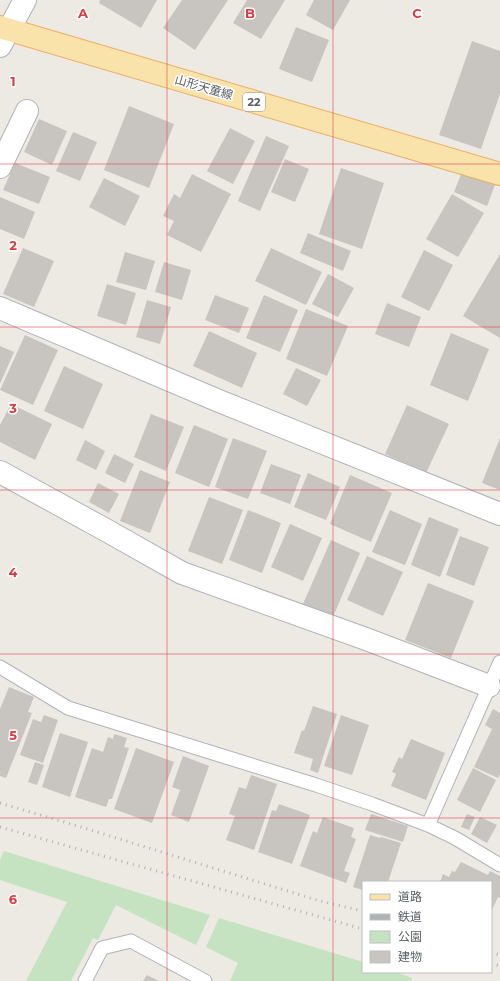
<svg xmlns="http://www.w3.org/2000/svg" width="500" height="981" viewBox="0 0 500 981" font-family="Montserrat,'Noto Sans JP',sans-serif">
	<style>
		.green { fill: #c5e3c1 }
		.building { fill: #c8c4bf }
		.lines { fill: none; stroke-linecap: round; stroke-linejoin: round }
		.lane-casing { stroke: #b0b4b7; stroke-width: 15 }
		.street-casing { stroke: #b0b4b7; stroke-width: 24 }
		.secondary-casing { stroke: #b0b4b7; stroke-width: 24 }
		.primary-casing { stroke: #e9b060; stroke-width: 24 }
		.lane { stroke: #fff; stroke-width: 13 }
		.street { stroke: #fff; stroke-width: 22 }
		.secondary { stroke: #fff; stroke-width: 22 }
		.primary { stroke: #fae2ab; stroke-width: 22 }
		.rail { stroke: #b1b2b3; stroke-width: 3; stroke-dasharray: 1 5; stroke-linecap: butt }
		.grid { fill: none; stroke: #de3841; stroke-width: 1; stroke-opacity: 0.55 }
		.labels { text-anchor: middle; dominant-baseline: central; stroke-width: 3; stroke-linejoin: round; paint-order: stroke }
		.shield { fill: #fff; stroke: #8c9092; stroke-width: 1 }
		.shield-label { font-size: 11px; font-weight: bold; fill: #5b6063 }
		.street-label { font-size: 12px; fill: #5b6063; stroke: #fff }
		.grid-label { font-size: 13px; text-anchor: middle; font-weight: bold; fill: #de3841; stroke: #fff; stroke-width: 3; stroke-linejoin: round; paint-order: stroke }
	</style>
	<rect width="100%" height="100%" fill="#ede9e3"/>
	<path class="green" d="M4 851 210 915 196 945 116 905 98 940 93 938 71 981H26L67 902 0 880V860Z
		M219 918 363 962V972H395L412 978V981H230L238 963 206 947Z"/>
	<path class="building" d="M100 0H157L141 28 99 3Z
		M182 0H228L195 50 163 28Z
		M247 0H285L261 39 233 23Z
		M314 0H350L333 30 306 15Z
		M296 27 329 40 312 82 279 69Z
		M472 41 500 51V94L481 149 439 135Z
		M129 106 174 124 149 188 104 170Z
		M39 119 67 131 52 165 24 152Z
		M230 128 255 141 233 184 207 171Z
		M73 132 97 142 80 181 56 171Z
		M266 136 289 146 260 211 238 201Z
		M285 159 309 169 295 202 271 192Z
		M15 163 50 177 39 204 3 190Z
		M341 168 384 183 362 249 319 234Z
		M462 172 495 185 487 206 454 192Z
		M192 174 231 194 201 252 167 235 174 221 163 216 174 194 180 198Z
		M104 178 140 196 125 226 89 207Z
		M452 194 484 213 458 257 426 239Z
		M0 197 35 212 24 239 0 229Z
		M308 233 351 251 343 271 300 253Z
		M23 248 54 261 34 307 3 294Z
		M271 248 322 272 306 305 255 281Z
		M424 250 453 265 429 311 401 297Z
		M125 252 155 261 146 290 116 282Z
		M500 254V338L463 316Z
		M164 262 191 270 182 300 155 292Z
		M328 274 354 288 338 317 312 304Z
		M107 284 136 293 126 325 97 316Z
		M215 295 249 308 239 333 205 320Z
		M264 295 298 310 280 352 246 338Z
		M147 300 171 307 160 344 136 337Z
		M387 303 421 317 409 347 375 334Z
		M306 309 348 326 327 376 286 359Z
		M209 331 257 353 242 388 193 366Z
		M451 333 489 349 468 401 430 385Z
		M25 335 58 350 33 405 0 390Z
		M0 346 14 352 0 384Z
		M64 366 103 384 83 429 44 411Z
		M296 368 321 380 307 406 283 394Z
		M11 404 52 424 35 460 0 442V425Z
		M407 405 449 424 426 473 385 454Z
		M151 414 184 427 166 471 134 457Z
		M194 425 228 439 209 487 175 473Z
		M233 438 267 451 248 499 215 487Z
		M500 438V490L482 483Z
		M85 440 105 451 96 470 76 460Z
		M114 454 134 464 125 483 105 473Z
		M271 464 301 475 290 504 260 493Z
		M140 470 170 482 150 533 120 521Z
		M308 473 340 487 326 520 294 507Z
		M350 475 392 493 371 542 330 524Z
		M98 483 119 494 109 513 89 502Z
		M209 497 243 510 222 564 188 551Z
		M248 510 281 523 262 573 229 560Z
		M390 510 422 524 405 565 372 552Z
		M429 517 459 529 440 577 411 565Z
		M290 524 322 538 303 581 271 567Z
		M460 536 489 547 474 586 446 575Z
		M331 540 360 553 333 617 303 604Z
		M367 556 403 572 383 616 347 600Z
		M428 583 474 601 451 658 405 640Z
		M9 687 34 697 28 712 32 713 6 778 0 776V709Z
		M313 706 337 714 318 773 310 770 313 759 294 753 302 730 304 731Z
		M493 709 500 713V774L498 778 474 767 492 729 485 725Z
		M44 715 58 720 43 763 20 755 33 719 41 722Z
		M341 715 369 725 352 775 324 766Z
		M60 733 88 742 70 797 42 787Z
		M114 734 127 738 124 747 129 748 112 799H109L106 807 75 797 92 748 103 752 108 737 113 739Z
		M411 739 445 753 426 800 391 786 396 774 392 772 399 757 402 759Z
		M136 748 174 762 152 823 114 809Z
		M183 756 209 766 189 822 171 815 180 790 172 787Z
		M35 762 44 765 37 785 28 782Z
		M473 768 496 780 480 812 457 800Z
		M251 775 277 784 254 850 226 840 235 816 229 814 239 787 246 789Z
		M279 804 310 815 292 864 258 852 272 810 276 811Z
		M371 814 408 826 403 842 365 830Z
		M467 814 475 817 469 830 461 827Z
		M323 817 354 828 351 837 356 839 344 871 350 873 346 883 300 866 313 831 317 833Z
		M480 817 497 825 487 843 471 834Z
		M370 835 380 838 381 837 401 843 388 882H363V890L353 887Z
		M461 862 488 875 490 871 500 876V898L498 897 491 912V882H440L443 874 449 877 452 871 455 872Z
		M147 975 159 981H143Z"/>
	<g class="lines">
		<g class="lane-casing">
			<path id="lane" d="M0 667 68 708 316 785 372 804 428 825 455 838 500 865
				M428 825 500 662
				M85 981 102 948 131 941 205 981"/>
		</g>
		<g class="street-casing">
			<path id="street" d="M0 167 27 111
				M0 308 219 401 500 514
				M0 472 104 529 182 573 366 639 489 686"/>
		</g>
		<g class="secondary-casing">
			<path id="secondary" d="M0 46 25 0"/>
		</g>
		<g class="primary-casing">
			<path id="primary" d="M0 27 500 174"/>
		</g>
		<use href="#lane" class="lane"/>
		<use href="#street" class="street"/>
		<use href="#secondary" class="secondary"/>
		<use href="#primary" class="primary"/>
		<path class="rail" d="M0 803 81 827 320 901 363 911
			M0 827 363 929
			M491 952 500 955
			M491 963 500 966"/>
	</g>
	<path class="grid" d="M167 0V981M333 0V981M0 164H500M0 327H500M0 490H500M0 654H500M0 818H500"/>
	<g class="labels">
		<rect class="shield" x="243" y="93" width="22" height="18" rx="3"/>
		<g class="shield-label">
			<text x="254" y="102">22</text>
		</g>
		<g class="street-label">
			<text transform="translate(204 87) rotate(16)">山形天童線</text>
		</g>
	</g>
	<g class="grid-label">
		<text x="83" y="18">A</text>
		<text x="250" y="18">B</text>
		<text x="417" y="18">C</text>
		<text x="13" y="86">1</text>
		<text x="13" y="250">2</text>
		<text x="13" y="413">3</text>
		<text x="13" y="577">4</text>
		<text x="13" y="740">5</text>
		<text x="13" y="904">6</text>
	</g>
	<rect x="362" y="881" width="130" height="92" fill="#ffffff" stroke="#bdbfc1"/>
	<rect x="370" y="894" width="20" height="6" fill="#fae2ab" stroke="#bdbfc1"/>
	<text x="398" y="901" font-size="12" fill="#5b6063">道路</text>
	<rect x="370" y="914" width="20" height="6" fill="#b1b2b3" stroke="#bdbfc1"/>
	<text x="398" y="921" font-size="12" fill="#5b6063">鉄道</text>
	<rect x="370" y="931" width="20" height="12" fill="#c5e3c1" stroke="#bdbfc1"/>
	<text x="398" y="941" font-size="12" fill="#5b6063">公園</text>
	<rect x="370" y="951" width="20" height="12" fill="#c8c4bf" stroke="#bdbfc1"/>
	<text x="398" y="961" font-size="12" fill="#5b6063">建物</text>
</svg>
